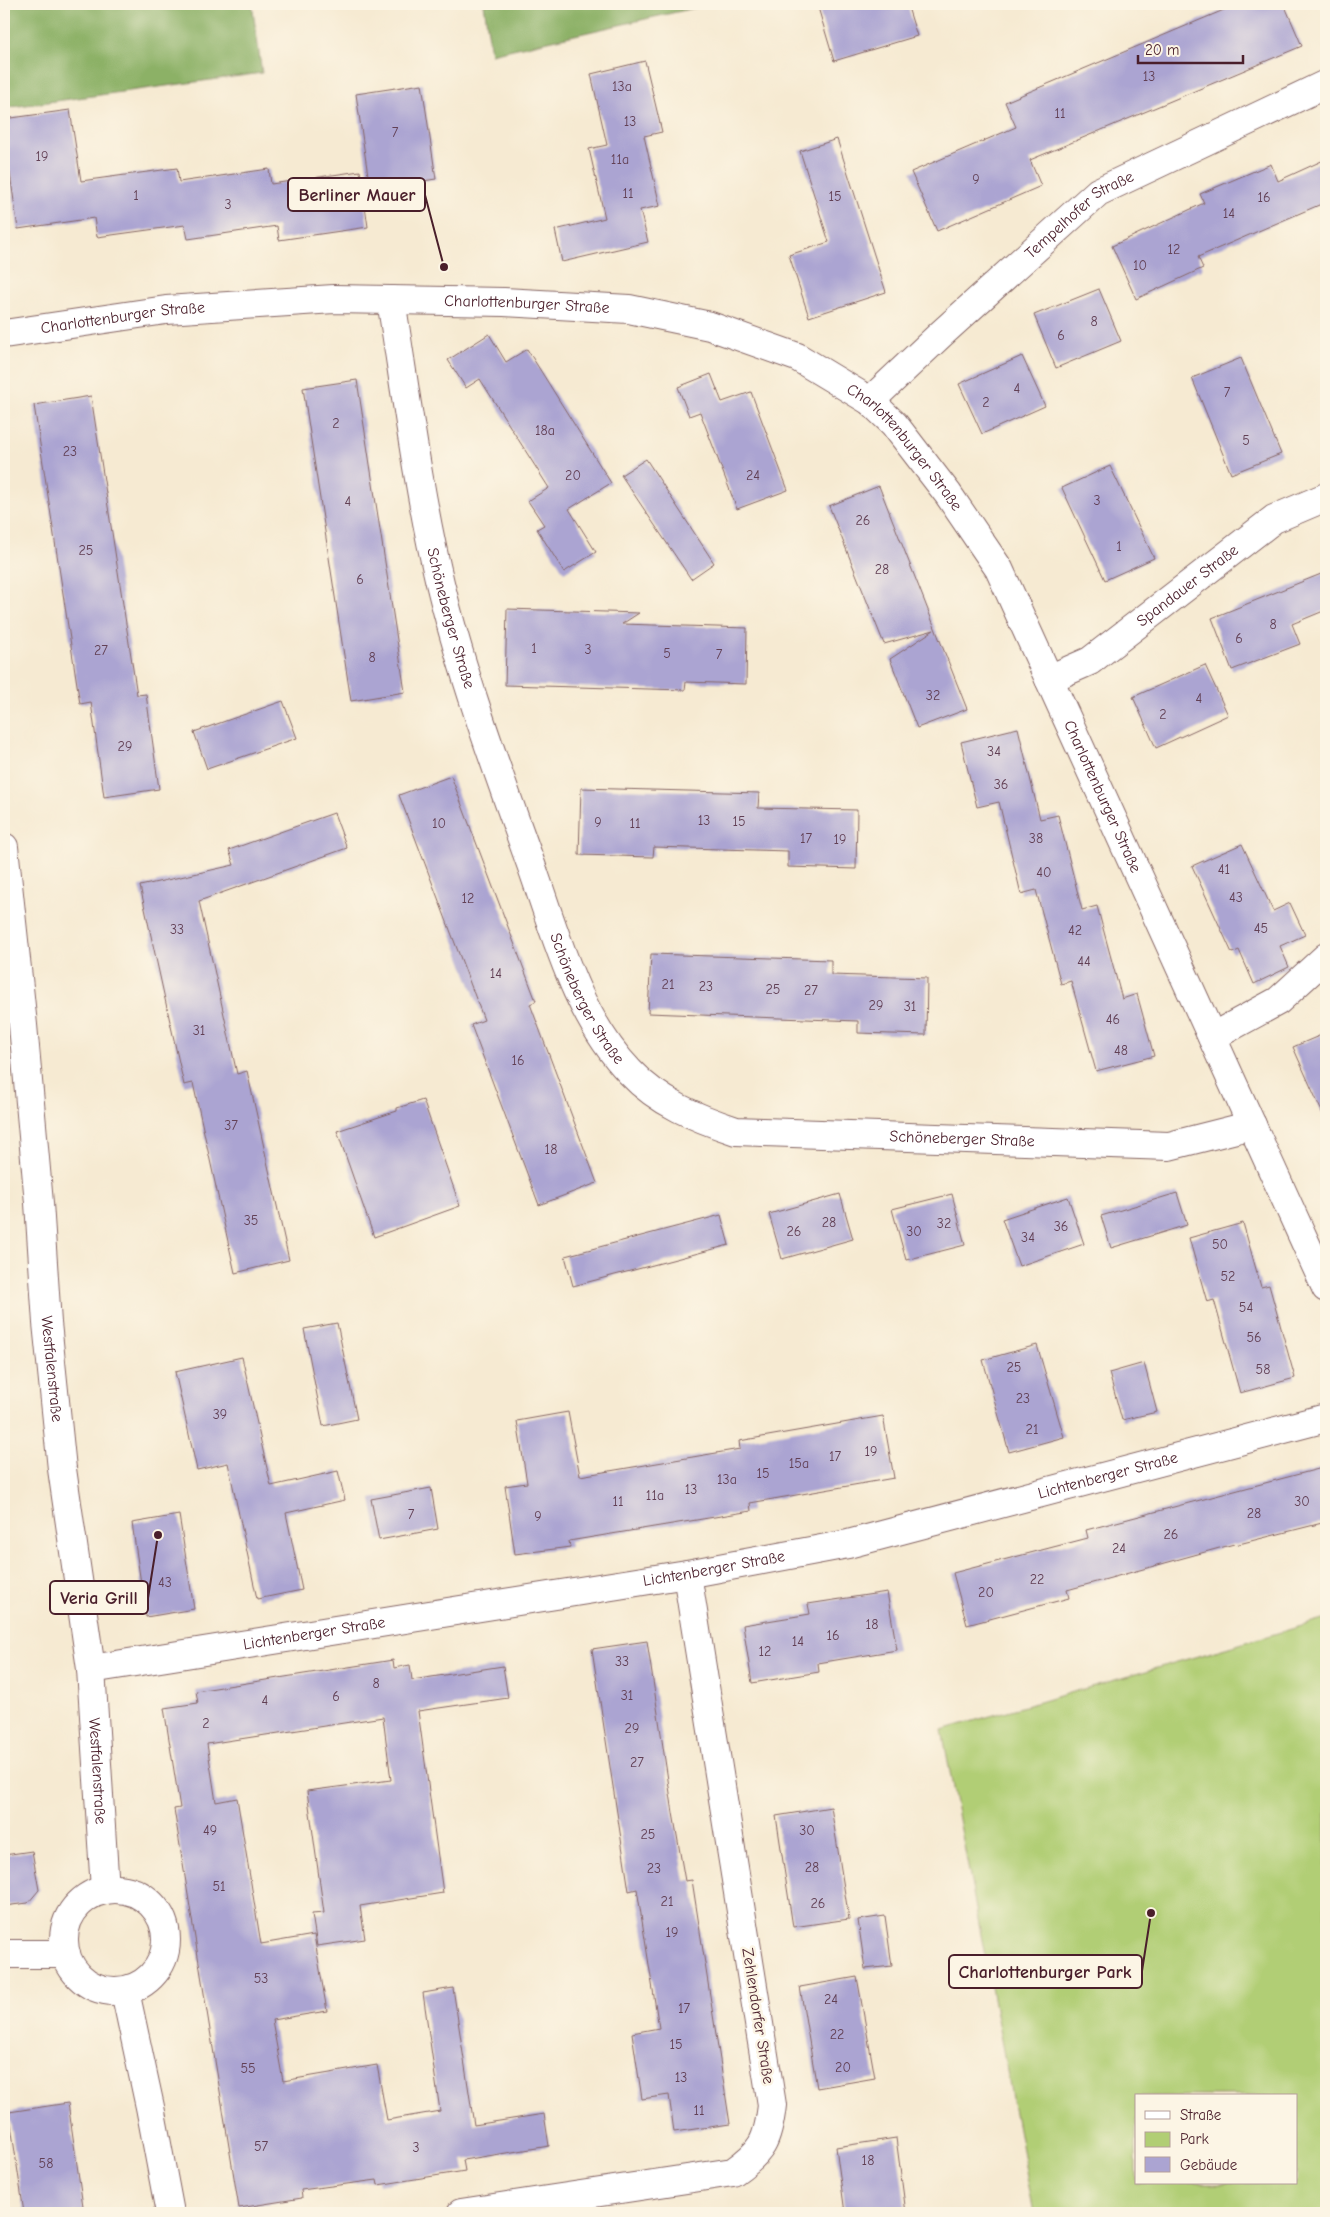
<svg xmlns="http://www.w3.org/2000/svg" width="1330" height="2217" viewBox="0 0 1330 2217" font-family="'Comic Neue',sans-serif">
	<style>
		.green { fill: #b1ce74; stroke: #7e7650; fill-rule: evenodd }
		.forest { fill: #8cb166; stroke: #6b6848 }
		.building { fill: #aba4d2 }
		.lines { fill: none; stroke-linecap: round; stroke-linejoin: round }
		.street-casing { stroke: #866665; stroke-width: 30 }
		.secondary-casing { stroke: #866665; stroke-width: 30 }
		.street { stroke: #fff; stroke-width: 28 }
		.secondary { stroke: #fff; stroke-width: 28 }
		.labels { text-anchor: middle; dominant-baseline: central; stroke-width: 5; stroke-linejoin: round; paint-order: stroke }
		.number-label { font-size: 14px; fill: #624055 }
		.street-label { font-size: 16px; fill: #4a1f2b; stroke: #fcf5e5 }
		.leader { fill: none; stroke: #4a1f2b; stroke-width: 2 }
		.callout-dot { fill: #4a1f2b; stroke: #fcf5e5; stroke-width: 2 }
		.callout { fill: #fcf5e5; stroke: #4a1f2b; stroke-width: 2 }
		.callout-label { font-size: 18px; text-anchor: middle; font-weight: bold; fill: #4a1f2b }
	</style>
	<rect width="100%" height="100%" fill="#fcf5e5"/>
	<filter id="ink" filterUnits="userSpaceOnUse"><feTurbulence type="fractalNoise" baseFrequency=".02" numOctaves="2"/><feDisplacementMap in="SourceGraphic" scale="10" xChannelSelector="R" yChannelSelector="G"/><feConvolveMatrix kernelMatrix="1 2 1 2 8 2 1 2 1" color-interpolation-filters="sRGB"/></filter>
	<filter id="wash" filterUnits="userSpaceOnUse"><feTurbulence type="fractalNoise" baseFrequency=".0096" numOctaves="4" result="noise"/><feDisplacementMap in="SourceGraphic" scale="20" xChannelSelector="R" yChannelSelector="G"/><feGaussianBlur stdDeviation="1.12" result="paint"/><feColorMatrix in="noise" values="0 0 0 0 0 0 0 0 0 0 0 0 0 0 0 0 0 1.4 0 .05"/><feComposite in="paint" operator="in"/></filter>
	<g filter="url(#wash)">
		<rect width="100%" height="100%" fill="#f6ead2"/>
		<path class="green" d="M1326 1619V2213H1034L942 1730ZM1136 2096H1296V2183H1136Z"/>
		<path class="forest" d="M4 4H252L262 73 4 108Z
			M484 4H712L491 54Z"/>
		<g id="blocks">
			<path class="building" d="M817 4H907L917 36 834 61Z
				M1238 4H1284L1302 46 1030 160 1041 186 937 231 911 172 1016 127 1005 102Z
				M645 61 662 132 644 136 660 206 640 210 648 242 562 262 555 230 605 218 589 149 607 145 591 74Z
				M422 84 436 179 370 189 356 94Z
				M70 110 81 181 177 168 179 182 269 169 271 184 360 171 368 227 279 240 277 226 188 239 185 225 97 237 94 218 18 229 4 132V119Z
				M837 139 886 292 809 317 789 255 829 242 800 151Z
				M1326 159V202L1198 257 1203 268 1136 299 1112 246 1204 203 1200 194 1271 164 1278 181Z
				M1099 289 1121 341 1056 368 1034 315Z
				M489 334 506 362 527 349 611 483 569 509 596 552 564 572 537 529 544 525 528 501 549 488 480 379 466 388 448 360Z
				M1022 356 1045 406 982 434 959 384Z
				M1241 358 1281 454 1231 474 1192 378Z
				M711 374 722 402 751 392 788 490 737 509 700 412 689 416 678 387Z
				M357 380 405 692 351 701 303 388Z
				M91 396 137 695 146 694 159 789 104 797 91 702 80 704 34 405Z
				M646 459 714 563 691 579 621 475Z
				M1110 466 1154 558 1105 580 1062 488Z
				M879 486 967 709 917 728 890 659 934 630 884 644 829 506Z
				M1326 572V610L1292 624 1300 644 1232 670 1212 618Z
				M507 609 639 613 622 624 747 628 746 684 686 682 685 690 505 685Z
				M1205 665 1228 715 1156 748 1133 697Z
				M283 701 297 738 207 769 194 732Z
				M1018 728 1040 819 1058 815 1082 910 1097 906 1122 999 1137 994 1154 1056 1096 1071 1071 981 1061 984 1036 890 1021 894 999 802 977 807 961 742Z
				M451 776 536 1001 530 1004 597 1183 539 1205 471 1025 484 1020 399 795Z
				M581 788 759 793 758 808 857 810 856 869 788 867V851L654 847 653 857 579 855Z
				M334 813 347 848 199 901 237 1074 247 1071 289 1260 235 1273 193 1083 184 1085 140 886 234 865 229 850Z
				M1242 844 1273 911 1290 903 1305 935 1280 946 1289 967 1254 984 1239 950 1232 953 1192 866Z
				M651 954 831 960V975L927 978 926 1035 858 1033V1021L648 1013Z
				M1326 1033V1121L1293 1047Z
				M423 1100 460 1206 374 1237 337 1131 397 1111V1108Z
				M1177 1193 1187 1225 1111 1248 1101 1216Z
				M840 1194 853 1239 782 1259 769 1214Z
				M952 1194 965 1245 906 1260 892 1209Z
				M1068 1197 1084 1244 1019 1266 1002 1219Z
				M721 1215 729 1245 573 1286 565 1256Z
				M1243 1223 1261 1287 1269 1285 1295 1378 1240 1393 1214 1300 1207 1302 1189 1238Z
				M337 1323 357 1419 323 1426 304 1329Z
				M1037 1345 1064 1437 1009 1452 983 1360Z
				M242 1357 271 1486 338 1471 345 1500 286 1513 302 1590 257 1599 228 1463 197 1470 175 1372Z
				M1144 1363 1157 1412 1122 1420 1109 1373Z
				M568 1412 580 1476 740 1449 739 1441 883 1416 894 1478 750 1503 751 1511 569 1541 570 1547 515 1554 505 1486 527 1483 517 1421Z
				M1326 1467V1522L1235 1545 1234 1544 1067 1590 1069 1598 967 1625 953 1573 1088 1538 1086 1530Z
				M431 1488 438 1529 379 1540 371 1499Z
				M179 1515 194 1609 146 1617 132 1523Z
				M887 1592 897 1650 818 1663 819 1672 752 1683 743 1625 810 1614 808 1604Z
				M647 1641 673 1813 685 1881 692 1880 730 2124 674 2132 669 2095 642 2099 632 2033 659 2028 637 1889 629 1891 592 1649Z
				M393 1660 394 1668 410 1665 412 1680 503 1666 508 1698 418 1711 443 1893 360 1906 365 1939 317 1946 312 1914 324 1913 307 1791 391 1780 383 1717 207 1744 216 1802 237 1798 261 1944 314 1935 327 2011 272 2020 283 2081 377 2065 387 2120 440 2111 423 1993 453 1988 474 2125 544 2114 549 2146 463 2160 465 2171 378 2185 377 2180 301 2190 302 2198 239 2208 174 1809 180 1808 164 1708 198 1703 196 1691Z
				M831 1807 849 1919 793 1927 776 1816Z
				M32 1851 39 1890 28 1903 4 1906V1855Z
				M885 1916 892 1966 865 1969 858 1920Z
				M857 1977 875 2078 817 2088 800 1987Z
				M68 2103 84 2213H24L9 2112Z
				M896 2138 906 2213H845L836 2147Z"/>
		</g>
	</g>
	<g filter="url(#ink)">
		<use href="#blocks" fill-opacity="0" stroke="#866665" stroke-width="1"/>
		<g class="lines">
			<g class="street-casing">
				<g id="street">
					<path id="s1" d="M391 300C406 394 418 490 440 583 464 681 499 775 533 870 557 939 578 1018 630 1072 659 1103 697 1118 736 1131L1169 1146 1252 1125"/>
					<path id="s2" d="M4 334 166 310 334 299 504 302 629 309 710 326 797 357 870 401 894 424 948 494 999 569 1326 1288"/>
					<path id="s3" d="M870 401 940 335 1098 192 1326 84"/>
					<path id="s4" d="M1049 679 1090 661 1274 519 1326 497"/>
					<path d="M1212 1037 1278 1001 1326 957"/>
					<path id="s5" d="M91 1669 687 1574 848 1544 1326 1418"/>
					<path d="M4 1954H66"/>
					<path d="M461 2213 733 2172C762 2152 768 2141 772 2105L687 1574"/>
				</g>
			</g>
			<g class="secondary-casing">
				<g id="secondary">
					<path id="s6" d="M4 847 23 1025 39 1203 47 1323 62 1469 91 1669 105 1890"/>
					<circle cx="115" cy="1940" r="51"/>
					<path d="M125 1991 150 2107 170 2213"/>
				</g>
			</g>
			<use href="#street" class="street"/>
			<use href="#secondary" class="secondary"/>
		</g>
	</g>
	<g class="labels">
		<g class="number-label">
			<text x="1149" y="76">13</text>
			<text x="622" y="86">13a</text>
			<text x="1060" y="113">11</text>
			<text x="630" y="121">13</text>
			<text x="395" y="132">7</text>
			<text x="42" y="156">19</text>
			<text x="620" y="159">11a</text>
			<text x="976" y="179">9</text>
			<text x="628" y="193">11</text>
			<text x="136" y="195">1</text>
			<text x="835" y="196">15</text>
			<text x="1264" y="197">16</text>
			<text x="228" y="204">3</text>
			<text x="1229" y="213">14</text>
			<text x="1174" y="249">12</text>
			<text x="1140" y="265">10</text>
			<text x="1094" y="321">8</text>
			<text x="1061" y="335">6</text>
			<text x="1017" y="388">4</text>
			<text x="1227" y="392">7</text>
			<text x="986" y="402">2</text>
			<text x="336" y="423">2</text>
			<text x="545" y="430">18a</text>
			<text x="1246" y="440">5</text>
			<text x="70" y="451">23</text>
			<text x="573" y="475">20</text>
			<text x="753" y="475">24</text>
			<text x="1097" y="500">3</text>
			<text x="348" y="501">4</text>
			<text x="863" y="520">26</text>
			<text x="1119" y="546">1</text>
			<text x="86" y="550">25</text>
			<text x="882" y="569">28</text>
			<text x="360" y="579">6</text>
			<text x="1273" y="624">8</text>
			<text x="1239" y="638">6</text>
			<text x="534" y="648">1</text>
			<text x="588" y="649">3</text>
			<text x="101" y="650">27</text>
			<text x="667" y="653">5</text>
			<text x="719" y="654">7</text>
			<text x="372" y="657">8</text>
			<text x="933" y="695">32</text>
			<text x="1199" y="698">4</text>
			<text x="1163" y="714">2</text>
			<text x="125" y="746">29</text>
			<text x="994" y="751">34</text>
			<text x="1001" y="784">36</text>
			<text x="704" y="820">13</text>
			<text x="739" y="821">15</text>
			<text x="598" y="822">9</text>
			<text x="439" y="823">10</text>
			<text x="635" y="823">11</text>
			<text x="806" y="838">17</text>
			<text x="1036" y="838">38</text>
			<text x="840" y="839">19</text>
			<text x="1224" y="869">41</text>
			<text x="1044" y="872">40</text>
			<text x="1236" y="897">43</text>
			<text x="468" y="898">12</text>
			<text x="1261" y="928">45</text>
			<text x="177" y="929">33</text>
			<text x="1075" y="930">42</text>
			<text x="1084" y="961">44</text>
			<text x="496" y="973">14</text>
			<text x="668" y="984">21</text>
			<text x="706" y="986">23</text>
			<text x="773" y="989">25</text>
			<text x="811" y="990">27</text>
			<text x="876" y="1005">29</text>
			<text x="910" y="1006">31</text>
			<text x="1113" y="1019">46</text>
			<text x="199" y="1030">31</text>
			<text x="1121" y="1050">48</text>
			<text x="518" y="1060">16</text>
			<text x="231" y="1125">37</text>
			<text x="551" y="1149">18</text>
			<text x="251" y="1220">35</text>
			<text x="829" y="1222">28</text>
			<text x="944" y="1223">32</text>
			<text x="1061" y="1226">36</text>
			<text x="794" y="1231">26</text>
			<text x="914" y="1231">30</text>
			<text x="1028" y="1237">34</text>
			<text x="1220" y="1244">50</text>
			<text x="1228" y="1276">52</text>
			<text x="1246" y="1307">54</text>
			<text x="1254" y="1337">56</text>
			<text x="1014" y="1367">25</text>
			<text x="1263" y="1369">58</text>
			<text x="1023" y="1398">23</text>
			<text x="220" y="1414">39</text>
			<text x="1032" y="1429">21</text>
			<text x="871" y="1451">19</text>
			<text x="835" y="1456">17</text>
			<text x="799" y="1463">15a</text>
			<text x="763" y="1473">15</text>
			<text x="727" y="1479">13a</text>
			<text x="691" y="1489">13</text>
			<text x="655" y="1495">11a</text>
			<text x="618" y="1501">11</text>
			<text x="1302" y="1501">30</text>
			<text x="1254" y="1513">28</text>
			<text x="411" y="1514">7</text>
			<text x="538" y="1516">9</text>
			<text x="1171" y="1534">26</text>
			<text x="1119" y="1548">24</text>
			<text x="1037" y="1579">22</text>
			<text x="165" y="1582">43</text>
			<text x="986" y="1592">20</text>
			<text x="872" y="1624">18</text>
			<text x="833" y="1635">16</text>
			<text x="798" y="1641">14</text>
			<text x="765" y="1651">12</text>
			<text x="622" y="1661">33</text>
			<text x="376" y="1683">8</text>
			<text x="627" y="1695">31</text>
			<text x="336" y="1696">6</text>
			<text x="265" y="1700">4</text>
			<text x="206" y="1723">2</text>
			<text x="632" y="1728">29</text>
			<text x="637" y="1762">27</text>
			<text x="210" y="1830">49</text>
			<text x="807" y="1830">30</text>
			<text x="648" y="1834">25</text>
			<text x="812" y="1867">28</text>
			<text x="654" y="1868">23</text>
			<text x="219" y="1886">51</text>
			<text x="667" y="1901">21</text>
			<text x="818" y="1903">26</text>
			<text x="672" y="1932">19</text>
			<text x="261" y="1978">53</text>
			<text x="831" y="1999">24</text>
			<text x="684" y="2008">17</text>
			<text x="837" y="2034">22</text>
			<text x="676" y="2044">15</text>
			<text x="843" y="2067">20</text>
			<text x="248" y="2068">55</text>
			<text x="681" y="2077">13</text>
			<text x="699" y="2110">11</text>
			<text x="261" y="2146">57</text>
			<text x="416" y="2147">3</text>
			<text x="868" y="2160">18</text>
			<text x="46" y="2163">58</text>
		</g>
		<g class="street-label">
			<text stroke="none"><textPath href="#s3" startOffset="281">Tempelhofer Straße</textPath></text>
			<text stroke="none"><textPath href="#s2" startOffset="525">Charlottenburger Straße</textPath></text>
			<text stroke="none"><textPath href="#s2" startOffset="120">Charlottenburger Straße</textPath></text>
			<text stroke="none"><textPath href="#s2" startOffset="945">Charlottenburger Straße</textPath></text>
			<text stroke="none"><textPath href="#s4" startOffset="168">Spandauer Straße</textPath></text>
			<text stroke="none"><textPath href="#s1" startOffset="324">Schöneberger Straße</textPath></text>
			<text stroke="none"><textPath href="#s2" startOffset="1350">Charlottenburger Straße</textPath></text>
			<text stroke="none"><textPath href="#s1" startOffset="729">Schöneberger Straße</textPath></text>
			<text stroke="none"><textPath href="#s1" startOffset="1164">Schöneberger Straße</textPath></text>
			<text stroke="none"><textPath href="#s6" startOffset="524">Westfalenstraße</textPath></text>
			<text stroke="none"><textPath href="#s5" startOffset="1036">Lichtenberger Straße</textPath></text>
			<text stroke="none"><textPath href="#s5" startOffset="631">Lichtenberger Straße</textPath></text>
			<text stroke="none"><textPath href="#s5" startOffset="226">Lichtenberger Straße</textPath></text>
			<text stroke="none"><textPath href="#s6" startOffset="929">Westfalenstraße</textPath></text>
			<text transform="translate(758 2016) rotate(81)">Zehlendorfer Straße</text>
		</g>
	</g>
	<path class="leader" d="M444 267L425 195M158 1535L148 1598M1151 1913L1142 1971"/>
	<g class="callout-dot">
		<circle cx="444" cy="267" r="5"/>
		<circle cx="158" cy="1535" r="5"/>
		<circle cx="1151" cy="1913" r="5"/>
	</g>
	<g class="callout">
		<rect x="288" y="178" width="137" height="33" rx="5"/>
		<rect x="50" y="1581" width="98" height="33" rx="5"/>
		<rect x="949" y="1955" width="193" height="33" rx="5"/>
	</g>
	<g class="callout-label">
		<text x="357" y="201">Berliner Mauer</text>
		<text x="99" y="1604">Veria Grill</text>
		<text x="1045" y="1978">Charlottenburger Park</text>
	</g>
	<rect width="1330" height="2217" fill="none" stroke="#fcf5e5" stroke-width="20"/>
	<rect x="1135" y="2094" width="162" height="90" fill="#fcf5e5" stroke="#b59f9b"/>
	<rect x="1145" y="2111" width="25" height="8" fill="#ffffff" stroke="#b59f9b"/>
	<text x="1180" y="2120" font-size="15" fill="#4a1f2b">Straße</text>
	<rect x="1145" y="2132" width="25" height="15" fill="#b1ce74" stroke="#b59f9b"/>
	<text x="1180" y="2144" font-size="15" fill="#4a1f2b">Park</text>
	<rect x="1145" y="2157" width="25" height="15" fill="#aba4d2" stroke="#b59f9b"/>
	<text x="1180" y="2170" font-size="15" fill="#4a1f2b">Gebäude</text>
	<path d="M1138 55v8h105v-8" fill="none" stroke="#4a1f2b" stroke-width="2.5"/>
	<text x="1145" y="55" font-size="15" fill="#4a1f2b" stroke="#fcf5e5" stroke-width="4" paint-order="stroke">20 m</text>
</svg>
